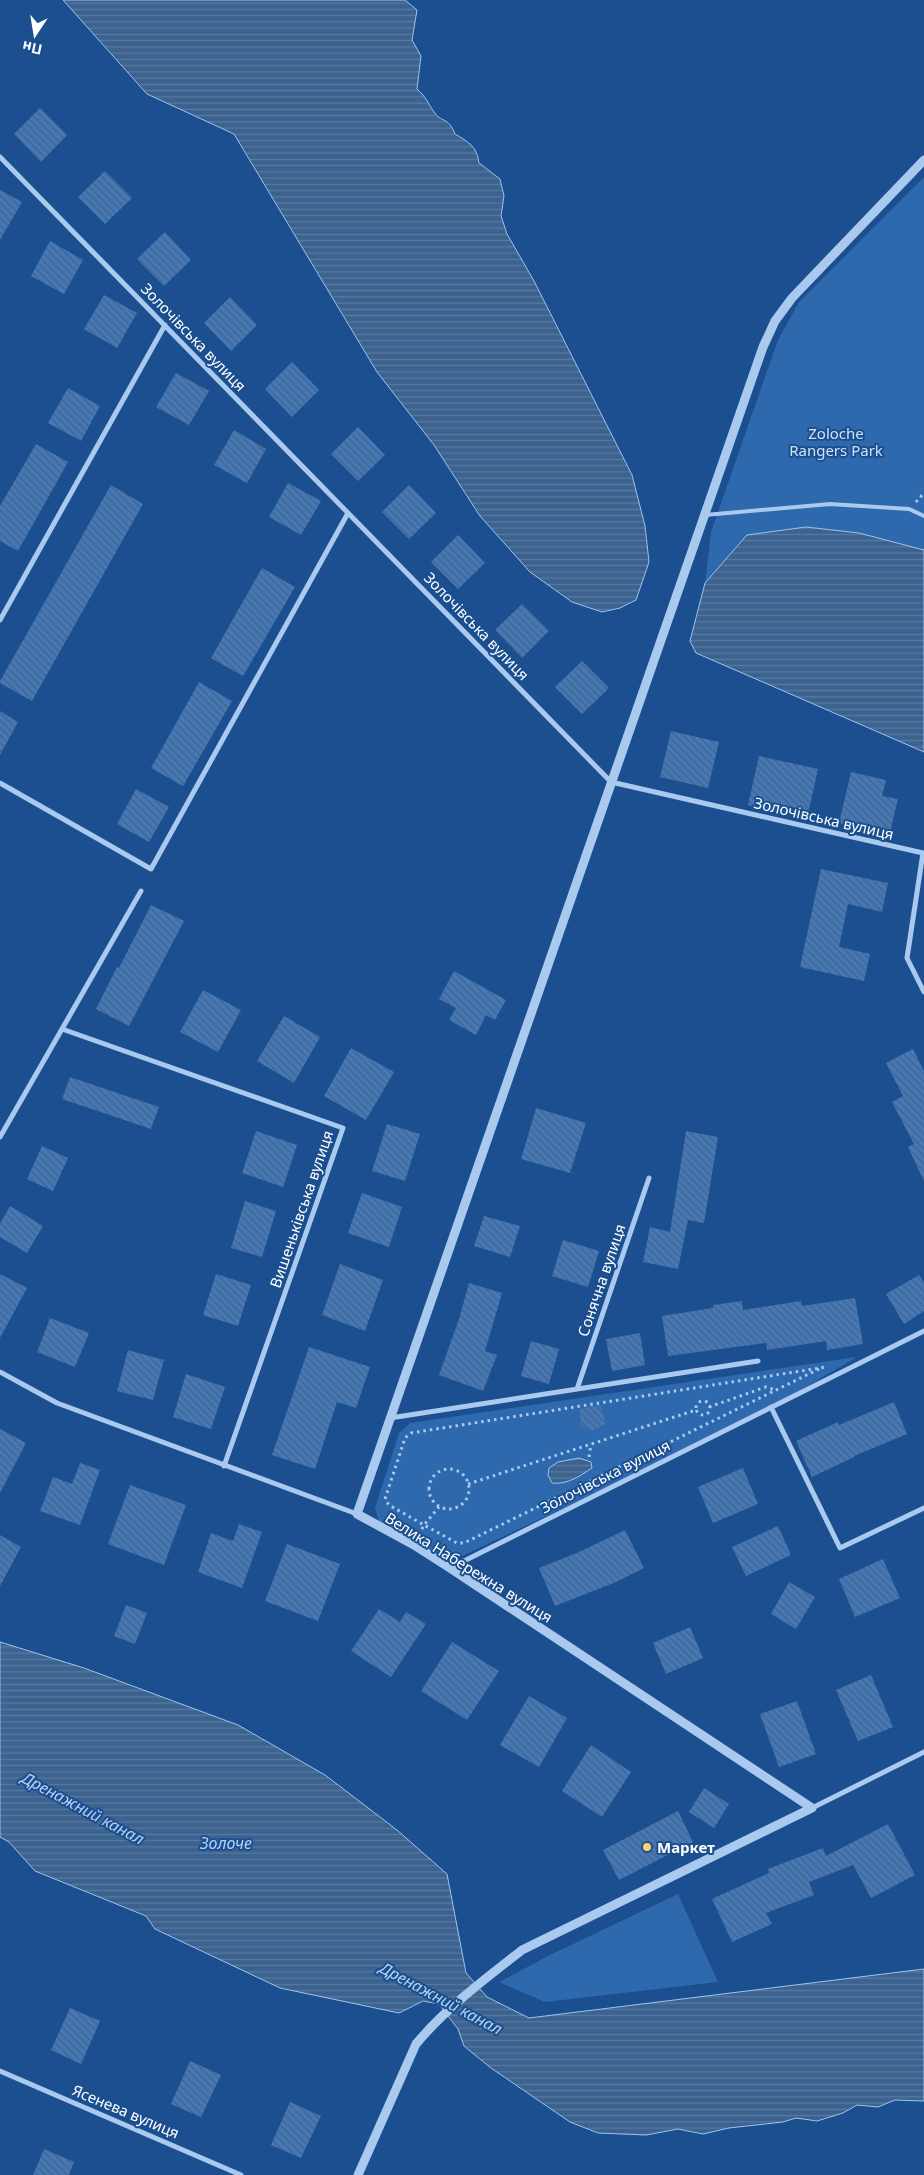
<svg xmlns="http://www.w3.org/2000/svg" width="924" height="2175" viewBox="0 0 924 2175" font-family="'Noto Sans',sans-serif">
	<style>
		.park { fill: #2e69ad }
		.water { fill: url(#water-rules); stroke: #9cc4f0 }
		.building { fill: url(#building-back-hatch) }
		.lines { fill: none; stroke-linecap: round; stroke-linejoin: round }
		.path { stroke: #a9c9ee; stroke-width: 3; stroke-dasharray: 2.5 4; stroke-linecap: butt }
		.service { stroke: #a9c9ee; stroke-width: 4 }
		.minor { stroke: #a9c9ee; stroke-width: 5 }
		.tertiary { stroke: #a9c9ee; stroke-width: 9 }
		.poi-dot { fill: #ffd166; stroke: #1b4f8f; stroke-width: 2 }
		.labels { text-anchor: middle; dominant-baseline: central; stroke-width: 4; stroke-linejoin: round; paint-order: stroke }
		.street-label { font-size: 15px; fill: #fff; stroke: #1b4f8f }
		.park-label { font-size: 15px; fill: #cfe3fa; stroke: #1b4f8f }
		.poi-label { font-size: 15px; font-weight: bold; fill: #fff; stroke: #1b4f8f; text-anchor: start }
		.water-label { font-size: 16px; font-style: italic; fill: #b5d3f5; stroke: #1b4f8f }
	</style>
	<defs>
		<pattern id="water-rules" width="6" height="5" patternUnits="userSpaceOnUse" patternTransform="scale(1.25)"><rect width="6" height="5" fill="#3c6290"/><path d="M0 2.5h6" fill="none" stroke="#597aa1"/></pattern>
		<pattern id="building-back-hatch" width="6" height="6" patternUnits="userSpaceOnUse" patternTransform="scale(1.25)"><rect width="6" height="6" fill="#4478b7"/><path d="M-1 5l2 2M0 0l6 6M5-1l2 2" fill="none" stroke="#486282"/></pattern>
	</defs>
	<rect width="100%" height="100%" fill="#1b4f8f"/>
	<path class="park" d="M924 177V550L859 533 806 527 747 535 705 583 711 532 778 340 799 302Z
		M857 1357 758 1415 450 1562 379 1522 375 1508 399 1433 410 1423Z
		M678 1894 718 1982 545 2002 499 1982 550 1955Z"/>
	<path class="water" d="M63 0H405L417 10 412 40 421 56 417 89C427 98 427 102 434 112 441 123 448 116 455 134 468 142 477 146 479 163L500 179 504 196 501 216 507 234 534 281 632 475 645 526 649 562 636 600 620 608 602 612 572 602 530 572 480 516 434 445 377 372 234 134 147 94Z
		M806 527 859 533 924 550V752L696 653 690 641 705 583 747 535Z
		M579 1458 591 1462 592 1468C580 1476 567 1485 552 1483L548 1475 549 1468 558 1462Z
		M0 1642 84 1668 238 1725 325 1775 397 1830 447 1874 466 1973 487 1997 529 2018 924 1969V2101L895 2100 878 2107 857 2105 843 2113 817 2121 796 2118 783 2122 729 2128 703 2134 678 2129 646 2135 598 2133 570 2122 491 2068 464 2046 458 2029 439 2004 423 2001 399 2013 280 1988 155 1929 146 1916 35 1871 9 1842 0 1837Z"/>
	<path class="building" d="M40 108 67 135 41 162 14 134Z
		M105 171 132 198 105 224 78 197Z
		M0 190 22 202 0 240Z
		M165 232 191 260 164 286 137 259Z
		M50 241 83 260 64 294 31 276Z
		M104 295 137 313 117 348 84 329Z
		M230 297 257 325 231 351 204 323Z
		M292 362 319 390 292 417 265 389Z
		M176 373 209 391 189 425 156 407Z
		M68 388 100 406 81 441 48 423Z
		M358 427 385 455 358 481 331 454Z
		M234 430 266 449 247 483 214 465Z
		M36 444 68 462 18 551 0 541V506Z
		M288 483 321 501 301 535 269 517Z
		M111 485 143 504 32 701 0 683V681Z
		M409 485 436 513 409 539 382 512Z
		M458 535 485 563 458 589 431 562Z
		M262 568 295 587 243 676 211 658Z
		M522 604 549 631 522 658 495 630Z
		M582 661 609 688 582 714 555 687Z
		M199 682 232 701 183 786 151 768Z
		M0 711 18 722 0 755Z
		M671 731 719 742 708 788 660 777Z
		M759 756 818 769 807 818 748 805Z
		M851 772 886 780 882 796 898 799 889 836 839 823Z
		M136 789 169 807 149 842 117 824Z
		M821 869 888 883 882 912 848 904 839 947 870 954 864 981 800 967Z
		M151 905 184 921 129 1026 96 1009 117 967 119 968Z
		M454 971 506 1000 495 1020 486 1015 476 1035 449 1020 456 1008 439 999Z
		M203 990 241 1010 218 1052 180 1032Z
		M284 1016 320 1037 294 1083 257 1061Z
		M351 1048 394 1072 366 1120 324 1096Z
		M913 1049 924 1071V1181L908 1147 914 1144 892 1102 903 1096 886 1063Z
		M70 1077 159 1107 151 1129 62 1099Z
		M536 1108 586 1123 570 1173 521 1159Z
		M387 1124 420 1134 405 1181 372 1171Z
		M256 1131 297 1145 283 1187 242 1173Z
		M686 1131 718 1137 704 1223 688 1220 678 1269 643 1262 650 1227 670 1232Z
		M42 1146 68 1158 53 1191 27 1179Z
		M362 1193 402 1207 389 1247 348 1233Z
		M245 1201 276 1211 262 1257 231 1248Z
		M10 1206 43 1226 27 1253 0 1237V1224Z
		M484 1216 520 1226 510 1257 474 1246Z
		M563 1240 599 1251 588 1287 552 1276Z
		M340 1264 383 1280 365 1331 322 1315Z
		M0 1274 27 1288 0 1338Z
		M216 1274 251 1285 238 1326 203 1315Z
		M919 1275 924 1282V1311L904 1324 886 1294Z
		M469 1283 502 1293 485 1351 497 1355 483 1391 439 1375 459 1319Z
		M855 1298 863 1344 827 1350 826 1341 767 1350 766 1343 668 1356 662 1316 713 1308V1305L742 1301 743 1310 801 1301 802 1306Z
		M50 1318 89 1333 75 1367 37 1352Z
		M640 1333 645 1365 612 1371 606 1339Z
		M531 1341 559 1349 549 1384 521 1376Z
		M309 1347 370 1367 356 1408 337 1402 315 1469 272 1455Z
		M128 1350 164 1360 153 1400 117 1391Z
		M186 1374 225 1387 211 1429 173 1417Z
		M894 1402 907 1434 854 1456V1457L812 1477 796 1441 838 1422 839 1425Z
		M600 1405 606 1424 592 1431 581 1424 580 1409Z
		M0 1429 26 1443 0 1493Z
		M80 1463 100 1470 80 1525 40 1511 53 1477 72 1484Z
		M743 1468 758 1504 713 1523 698 1487Z
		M130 1485 186 1505 164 1565 108 1544Z
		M239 1524 262 1532 242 1588 198 1572 211 1533 233 1541Z
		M778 1526 791 1555 746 1576 732 1547Z
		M625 1530 644 1568 616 1582 555 1606 539 1568 579 1552Z
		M0 1535 21 1547 0 1586Z
		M287 1544 340 1564 318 1621 265 1601Z
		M883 1559 900 1598 855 1617 839 1579Z
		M789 1582 815 1597 796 1629 771 1614Z
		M126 1605 147 1613 135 1644 114 1636Z
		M379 1609 400 1622 406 1612 426 1624 391 1677 351 1651Z
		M690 1627 703 1658 666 1674 653 1643Z
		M452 1642 499 1671 467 1720 421 1691Z
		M871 1675 893 1727 858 1741 836 1690Z
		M529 1696 567 1718 539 1767 500 1745Z
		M797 1701 816 1754 779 1767 760 1714Z
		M591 1745 631 1772 602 1817 562 1791Z
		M704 1788 729 1804 714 1828 689 1812Z
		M678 1811 693 1842 619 1880 603 1850Z
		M888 1824 915 1875 871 1898 853 1865 809 1882 814 1895 766 1913 772 1924 732 1942 712 1899 769 1873 768 1869 823 1848 826 1856Z
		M70 2008 100 2021 81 2064 51 2050Z
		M190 2061 221 2075 201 2117 171 2104Z
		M290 2102 321 2116 301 2158 271 2145Z
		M44 2149 74 2162 69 2175H33Z"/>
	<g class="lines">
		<path class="path" d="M916 502 924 493
			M819 1369 464 1543H457L424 1525 389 1505 385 1499 405 1438 411 1433 826 1367
			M696 1408a7 7 0 1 1 14 0a7 7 0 1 1-14 0Z
			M709 1407 766 1387 775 1390
			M589 1457 591 1444
			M429 1489a20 20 0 1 1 40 0a20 20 0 1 1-40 0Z
			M468 1484 696 1410
			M419 1535 424 1525 439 1507"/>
		<path class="service" d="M705 515 830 504 909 509 924 516"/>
		<path class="minor" d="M0 157 611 782 923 853 907 958 924 992
			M0 620 165 325
			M0 783 151 869 348 513
			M62 1029 141 891
			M0 1137 62 1029 343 1128 224 1466
			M0 1372 57 1403 357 1514
			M577 1389 649 1178
			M771 1407 840 1548 924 1508
			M390 1418 758 1361
			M450 1568 924 1331
			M812 1808 924 1752
			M0 2071 241 2175"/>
		<path class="tertiary" d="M812 1808 450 1568 414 1545 357 1514 763 347 775 321 792 298 924 160
			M358 2175 416 2044C446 2008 485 1979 522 1950L812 1808"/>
	</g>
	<circle class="poi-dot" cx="647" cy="1847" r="5"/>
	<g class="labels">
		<g class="street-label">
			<text transform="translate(194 337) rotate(46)">Золочівська вулиця</text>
			<text transform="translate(477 626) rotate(46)">Золочівська вулиця</text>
			<text transform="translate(824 818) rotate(13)">Золочівська вулиця</text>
			<text transform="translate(301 1209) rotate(-71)">Вишеньківська вулиця</text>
			<text transform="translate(601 1280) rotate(-71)">Сонячна вулиця</text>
			<text transform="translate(605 1476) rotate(-27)">Золочівська вулиця</text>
			<text transform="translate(469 1567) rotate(32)">Велика Набережна вулиця</text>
			<text transform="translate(126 2111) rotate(23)">Ясенева вулиця</text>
		</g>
		<g class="park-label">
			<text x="836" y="433">Zoloche<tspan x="836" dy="17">Rangers Park</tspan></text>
		</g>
		<g class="poi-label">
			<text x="657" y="1847">Маркет</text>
		</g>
		<g class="water-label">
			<text transform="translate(83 1808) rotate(28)">Дренажний канал</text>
			<text x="226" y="1843">Золоче</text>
			<text transform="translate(441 1998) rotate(28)">Дренажний канал</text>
		</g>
	</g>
	<g transform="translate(35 35) rotate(192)" stroke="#1b4f8f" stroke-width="4" paint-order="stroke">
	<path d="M0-4L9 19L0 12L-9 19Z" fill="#ffffff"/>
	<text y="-8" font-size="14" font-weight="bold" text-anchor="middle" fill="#ffffff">Пн</text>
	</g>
</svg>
